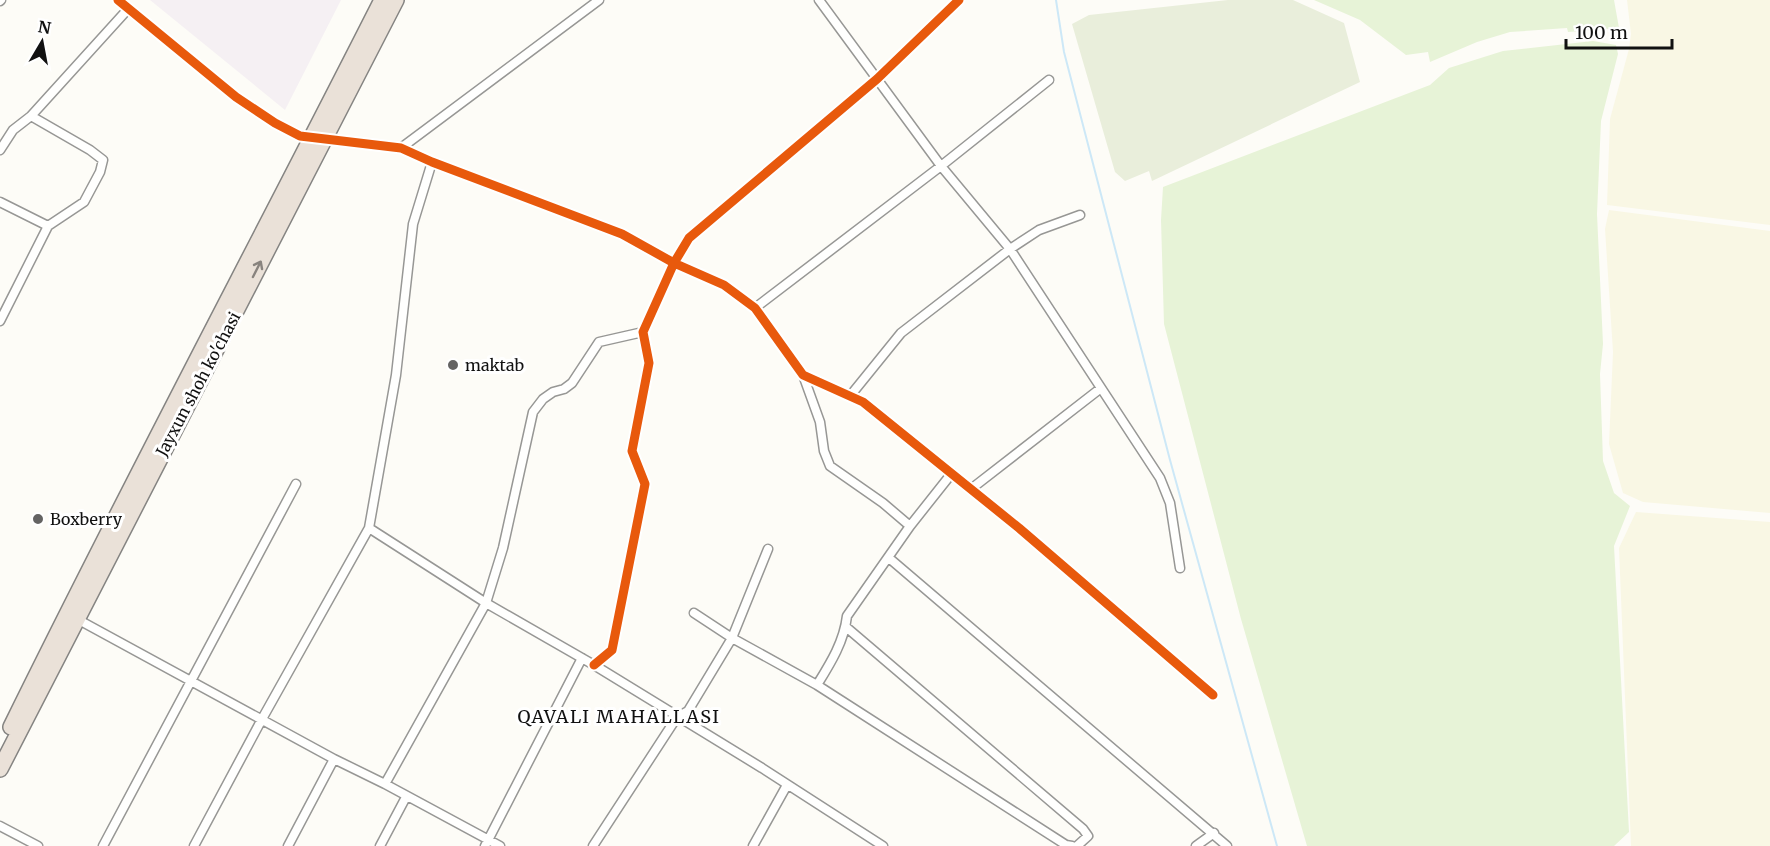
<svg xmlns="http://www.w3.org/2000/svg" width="1770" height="846" viewBox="0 0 1770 846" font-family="Merriweather,serif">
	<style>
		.industrial { fill: #f5f0f3 }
		.farmland { fill: #f9f7e4 }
		.green { fill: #e7f3d7 }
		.cemetery { fill: #e9eedb }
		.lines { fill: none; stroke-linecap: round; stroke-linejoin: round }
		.stream { stroke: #cde8f7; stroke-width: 2 }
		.street-casing { stroke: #979795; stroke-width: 11 }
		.highway-casing { stroke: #858482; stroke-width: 18 }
		.street { stroke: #fffffe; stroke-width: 8 }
		.highway { stroke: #eae1d8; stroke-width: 15 }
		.cycleway-casing { stroke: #fff; stroke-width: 13 }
		.cycleway { stroke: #e8590c; stroke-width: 9 }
		.oneway { stroke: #88837e }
		.poi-dot { fill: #646362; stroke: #fff; stroke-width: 2 }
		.labels { text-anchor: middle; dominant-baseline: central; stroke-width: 6; stroke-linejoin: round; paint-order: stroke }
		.poi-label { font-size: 16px; fill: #111; stroke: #fff; text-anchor: start }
		.street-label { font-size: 16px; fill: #111; stroke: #fff }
		.neighbourhood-label { font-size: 18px; letter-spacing: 1.5px; fill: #111; stroke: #fff }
	</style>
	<rect width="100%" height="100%" fill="#fdfcf7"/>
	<path class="industrial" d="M150 0H341L285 110Z"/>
	<path class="farmland" d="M1627 0H1770V225L1607 205 1610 119 1629 49 1631 34Z
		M1609 210 1770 231V513L1643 502 1623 493 1609 444 1613 352 1605 229Z
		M1636 512 1770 522V846H1631L1619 548Z"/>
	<path class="green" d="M1314 0H1614L1619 28 1568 32 1567 28 1510 32 1477 42 1430 62 1428 52 1406 55 1360 20Z
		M1593 41 1616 45 1618 54 1601 121 1597 214 1603 344 1600 374 1603 461 1614 493 1630 506 1614 546 1629 832 1614 846H1307L1241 619 1164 324 1161 220 1163 187 1430 85 1449 68 1503 51Z"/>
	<path class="cemetery" d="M1228 0H1293L1344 23 1360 82 1152 181 1149 171 1125 181 1115 172 1072 24 1089 15Z"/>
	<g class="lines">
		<path class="stream" d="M1056 0 1064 52 1170 460 1277 846"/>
		<g class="street-casing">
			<path id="street" d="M118 0 236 97 275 123 300 136 401 148 432 162 622 234 674 263 724 285 755 308 803 375 863 402 1019 528 1213 695
				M819 0 941 166 1010 249 1160 478 1170 503 1180 568
				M0 1 1 0
				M401 148 599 0
				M0 150 13 130 31 116 128 9
				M0 202 48 226
				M755 308 941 166 1049 80
				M0 321 48 226 84 202 100 172 103 160 90 150 31 116
				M803 375 820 422 824 451 830 466 883 503 910 526
				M850 396 901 333 1010 249 1039 230 1080 215
				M971 489 1101 388
				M369 528 486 603 594 665 762 768 883 846
				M889 558 1227 846
				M694 613 732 638 817 685 1066 845 1072 846
				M77 619 334 759 385 784 500 846
				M846 627 1083 829 1088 836 1077 846
				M594 665 612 650 645 484 632 451 649 363 643 332 674 263 689 238 877 79 959 0
				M817 685C830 664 844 642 847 616L910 526 952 473
				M385 784 486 603 503 548 533 412 543 399 553 392 564 389 572 383 599 342 643 332
				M0 826 38 846
				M103 846 296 484
				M194 846 262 719 369 528 396 375 413 224 432 162
				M288 846 334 759
				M380 846 406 797
				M485 846 582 658
				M593 846 677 717 688 711 732 638 768 549
				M753 846 787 785
				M1196 846 1214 833"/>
		</g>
		<g class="highway-casing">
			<path id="highway" d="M11 727C131 482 259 243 382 0
				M0 769 396 0"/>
		</g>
		<use href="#street" class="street"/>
		<use href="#highway" class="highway"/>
		<g class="cycleway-casing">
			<path id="cycleway" d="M118 0 236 97 275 123 300 136 401 148 432 162 622 234 674 263 724 285 755 308 803 375 863 402 1019 528 1213 695
				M594 665 612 650 645 484 632 451 649 363 643 332 674 263 689 238 877 79 959 0"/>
		</g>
		<use href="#cycleway" class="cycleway"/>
	</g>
	<defs><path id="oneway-shaft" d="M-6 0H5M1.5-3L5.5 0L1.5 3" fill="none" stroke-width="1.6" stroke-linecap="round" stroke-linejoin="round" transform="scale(1.5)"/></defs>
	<use class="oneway" href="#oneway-shaft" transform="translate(257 269) rotate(-63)"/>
	<g class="poi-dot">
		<circle cx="453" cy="365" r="6"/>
		<circle cx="38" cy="519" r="6"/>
	</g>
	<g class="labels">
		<g class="poi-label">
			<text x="465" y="365">maktab</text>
			<text x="50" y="519">Boxberry</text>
		</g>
		<g class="street-label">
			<text transform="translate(198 384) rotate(-62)">Jayxun shoh ko'chasi</text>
		</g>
		<g class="neighbourhood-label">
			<text x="619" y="716">QAVALI MAHALLASI</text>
		</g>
	</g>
	<g transform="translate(42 42) rotate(10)" stroke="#ffffff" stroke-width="4.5" paint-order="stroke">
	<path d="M0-4.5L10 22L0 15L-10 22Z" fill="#111111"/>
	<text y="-9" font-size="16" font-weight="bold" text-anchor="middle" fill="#111111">N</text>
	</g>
	<path d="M1566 39v9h106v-9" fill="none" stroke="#111111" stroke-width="3"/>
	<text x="1575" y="39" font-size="18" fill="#111111" stroke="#ffffff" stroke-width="4.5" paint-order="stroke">100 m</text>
</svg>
